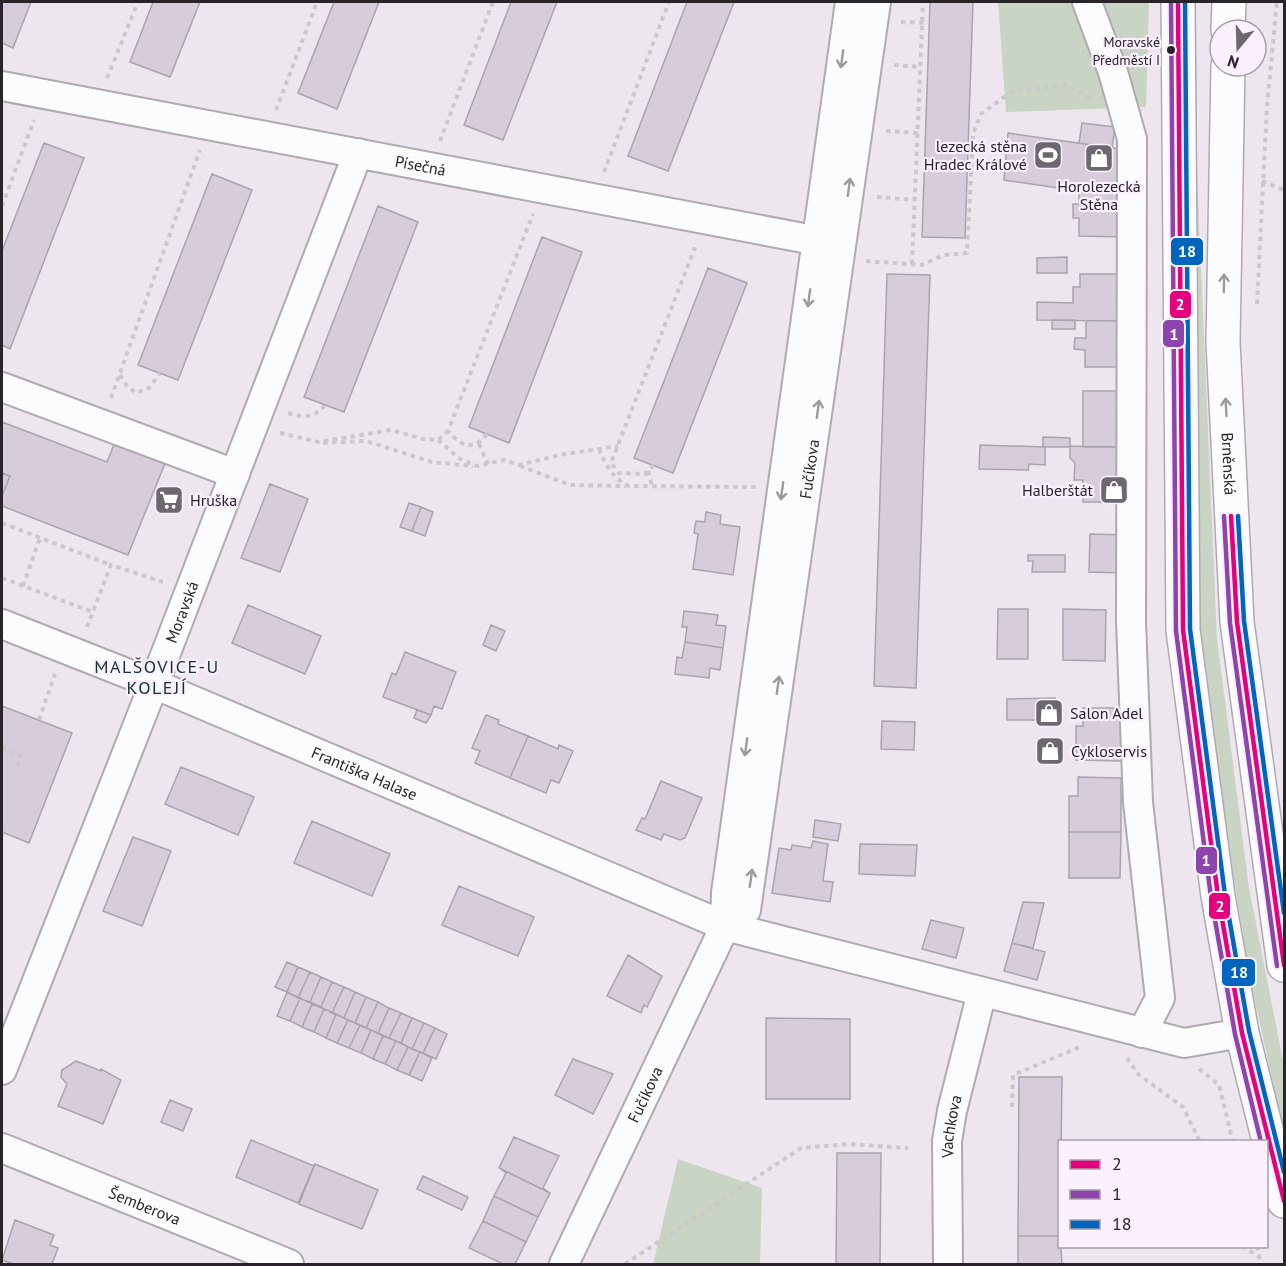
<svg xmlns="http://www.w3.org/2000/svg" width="1286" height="1266" viewBox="0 0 1286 1266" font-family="'PT Sans',sans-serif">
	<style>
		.green { fill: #c9d4c5 }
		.building { fill: #d7cdda; stroke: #a9a4ab; stroke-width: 1.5 }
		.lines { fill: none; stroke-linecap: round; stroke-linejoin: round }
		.minor-casing { stroke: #afaab1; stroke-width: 32 }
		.major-casing { stroke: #afaab1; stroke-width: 36 }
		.path { stroke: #cac8ca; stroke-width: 4; stroke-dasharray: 4.5 4.5; stroke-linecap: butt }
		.minor { stroke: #fcfbfd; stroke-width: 28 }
		.major { stroke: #fcfbfd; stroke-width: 33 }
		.bus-1-casing { stroke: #faf0fe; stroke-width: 9 }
		.bus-2-casing { stroke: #faf0fe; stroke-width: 9 }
		.bus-3-casing { stroke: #faf0fe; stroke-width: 9 }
		.bus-1 { stroke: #e5007d; stroke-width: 4.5 }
		.bus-2 { stroke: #8e44ad; stroke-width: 4.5 }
		.bus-3 { stroke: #0065bd; stroke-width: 4.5 }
		.oneway { stroke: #9d9a9e }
		.bus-dot { fill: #28242a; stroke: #faf0fe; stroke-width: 2 }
		.labels { text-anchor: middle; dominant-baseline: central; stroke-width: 4.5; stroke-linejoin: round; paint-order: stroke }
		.bus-label { font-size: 14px; fill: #28242a; stroke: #faf0fe; text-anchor: end }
		.poi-label { font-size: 16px; fill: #28242a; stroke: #faf0fe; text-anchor: start }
		.street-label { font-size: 16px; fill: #28242a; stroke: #faf0fe }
		.neighbourhood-label { font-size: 18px; letter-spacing: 1.5px; fill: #123431; stroke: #faf0fe }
		.line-badge { stroke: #faf0fe; stroke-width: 2 }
		.badge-label { font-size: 16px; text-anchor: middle; font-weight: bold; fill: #fff }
	</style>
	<rect width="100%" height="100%" fill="#ede6ef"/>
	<path class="green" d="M998 2H1149L1146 107 1006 112Z
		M1191 2H1196L1197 175 1217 639 1249 888 1284 1066V1134L1251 983 1214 757 1205 687 1197 576Z
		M678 1159 762 1188 760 1264H653Z"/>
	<path class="building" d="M2 2H31L13 48 2 43Z
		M153 2H200L170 77 130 62Z
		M334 2H379L337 109 298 93Z
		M511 2H557L503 140 464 125Z
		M687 2H734L668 171 628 156Z
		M930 2H973L965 238 922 237Z
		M1082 123 1115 127 1112 148 1079 143Z
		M1008 133 1127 150 1126 192 1079 191 1004 180Z
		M44 143 84 158 10 349 2 345V251Z
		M212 174 252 190 178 380 138 365Z
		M1079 191 1126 192 1125 237 1079 236V218H1073V204H1079Z
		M378 206 418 222 344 412 304 397Z
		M542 237 582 252 509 443 469 427Z
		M1067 257V273H1037V258Z
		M708 268 747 283 673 473 634 458Z
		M887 274 930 275 916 688 874 686Z
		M1080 274H1126L1125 321 1037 320V302L1073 303V287H1080Z
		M1052 320H1075V329H1052Z
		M1086 321H1125L1124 367H1085V350L1074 349 1075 338H1086Z
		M1083 391H1124V447H1083Z
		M2 422 107 462 117 437 168 456 128 555 2 506V496L10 476 2 473Z
		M1043 437 1070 438V447H1043Z
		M980 445 1045 447V465L1029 464 1028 470 979 469Z
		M1070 446 1124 447V502H1083V480H1074L1075 463 1070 458Z
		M2 473 10 476 2 496Z
		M270 484 308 499 280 572 241 558Z
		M409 503 421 507 412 531 400 527Z
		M421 507 433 512 425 536 412 531Z
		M706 512 721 515 720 524 740 527 733 575 693 569 698 534 694 533 696 521 705 522Z
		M1090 534 1123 535V573L1089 572Z
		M1028 555H1065V572H1032L1033 561H1028Z
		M248 605 321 636 305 674 232 643Z
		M998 609H1028V659H997Z
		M1063 609 1106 610 1105 661 1063 660Z
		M684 611 718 615 716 625 726 626 723 648 685 642 687 627H682Z
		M491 625 505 631 496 651 483 645Z
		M685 642 723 648 720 670 710 668 709 678 675 674 677 657 682 658Z
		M405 652 456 672 442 709 434 706 431 715 383 697 392 673 396 675Z
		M1055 698 1054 720H1007V699Z
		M2 706 72 733 29 843 2 832Z
		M1083 708H1122L1121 761 1076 760V726H1083Z
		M417 710 431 715 426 723 414 718Z
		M486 715 499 720 498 724 528 736 510 778 475 763 480 751 472 748Z
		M882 721 915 722 914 750 881 749Z
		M528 736 558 749 559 745 573 751 559 783 551 780 546 793 510 778Z
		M1037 743 1059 745 1060 760H1038Z
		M181 767 254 797 238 835 165 804Z
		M1078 777 1121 778V832H1069V796H1078Z
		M661 781 702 798 685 838 680 840 664 834 661 840 636 830 642 818 645 819Z
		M815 820 841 824 838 841 813 837Z
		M312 821 390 854 372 896 294 863Z
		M1069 832H1121L1120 878H1069Z
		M133 837 171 851 142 926 103 911Z
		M813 841 828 844 823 881 833 882 830 902 772 893 779 848 791 850 792 845 811 848Z
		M860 844 917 845 915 876 859 874Z
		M459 886 534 917 518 956 442 925Z
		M1023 902 1044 903 1033 948 1012 943Z
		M931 920 964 928 956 958 922 949Z
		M1012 943 1045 952 1037 980 1004 971Z
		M628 955 662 976 647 1007 644 1005 641 1013 607 996Z
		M287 962 298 967 287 992 275 987Z
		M298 967 310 972 298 998 287 992Z
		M310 972 321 977 310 1002 298 998Z
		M321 977 332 982 321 1007 310 1002Z
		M332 982 344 987 332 1013 321 1007Z
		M344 987 355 992 344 1018 332 1013Z
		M287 992 300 998 290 1021 277 1016Z
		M355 992 366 997 355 1023 344 1018Z
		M366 997 378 1002 366 1028 355 1023Z
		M300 998 312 1004 302 1027 290 1021Z
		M378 1002 389 1008 378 1033 366 1028Z
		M312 1004 324 1009 314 1032 302 1027Z
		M389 1008 401 1013 389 1038 378 1033Z
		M324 1009 336 1014 326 1038 314 1032Z
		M401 1013 412 1018 401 1043 389 1038Z
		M336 1014 348 1020 337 1043 326 1038Z
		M412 1018 424 1023 412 1049 401 1043Z
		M766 1018 850 1019V1099H766Z
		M348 1020 360 1025 349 1048 337 1043Z
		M424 1023 435 1028 423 1053 412 1049Z
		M360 1025 371 1030 361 1053 349 1048Z
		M435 1028 447 1034 436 1059 423 1053Z
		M371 1030 383 1036 373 1059 361 1053Z
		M383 1036 396 1041 385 1064 373 1059Z
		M396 1041 408 1047 397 1070 385 1064Z
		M408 1047 420 1052 409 1075 397 1070Z
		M420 1052 432 1058 422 1081 409 1075Z
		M573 1059 613 1074 593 1114 555 1095Z
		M76 1061 101 1071V1069L121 1080 103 1124 58 1106 67 1084 61 1077 62 1070Z
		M1019 1077H1062L1060 1236H1018Z
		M170 1100 192 1109 183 1131 161 1122Z
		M514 1137 559 1156 543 1188 550 1193 499 1168Z
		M251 1140 314 1166 298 1203 236 1177Z
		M837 1153H881L880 1264H836Z
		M315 1164 378 1190 362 1229 299 1204Z
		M499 1168 550 1193 538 1217 494 1196 506 1173Z
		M423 1176 468 1197 462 1210 417 1189Z
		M494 1196 538 1217 526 1242 483 1221Z
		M15 1220 54 1235 50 1245 58 1248 52 1264H13L2 1260Z
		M483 1221 526 1242 515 1264H503L469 1248Z
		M1018 1236H1060L1062 1264H1018Z"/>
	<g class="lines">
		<g class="minor-casing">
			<g id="minor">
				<path d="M1087 2 1113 72 1132 139 1131 622 1138 802 1160 998 1142 1033"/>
				<path id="s1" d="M2 86 835 244"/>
				<path d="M2 387 235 474"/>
				<path id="s2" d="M2 624 154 684 725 926 1184 1043 1242 1033"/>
				<path id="s3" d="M725 926 746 910 876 2"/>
				<path id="s4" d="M2 1070 154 684 358 153"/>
				<path id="s5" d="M2 1148 289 1264"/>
				<path id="s6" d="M564 1264 725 926 726 893 850 2"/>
				<path id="s7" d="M948 1264 947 1141 952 1111 982 992"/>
			</g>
		</g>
		<g class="major-casing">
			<g id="major">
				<path d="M1178 2 1183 630 1218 896 1242 1033 1284 1201"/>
				<path d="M1228 30 1229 2"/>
				<path id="s8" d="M1228 66 1223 342 1237 622 1284 965"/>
			</g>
		</g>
		<path class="path" d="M901 22 929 23
			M894 65 921 67
			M107 78 138 2
			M276 110 317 2
			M886 131 918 133
			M440 141 493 2
			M604 172 669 2
			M1262 181 1284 190
			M877 197 915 200
			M2 206 34 120
			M866 261 922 265 944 255 967 253 973 134 981 114 1011 92 1065 85 1090 98
			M912 264 923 2
			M1257 304 1267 106 1277 2
			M120 375 127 386 136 393 149 388 160 373
			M111 398 200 150
			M288 413C303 418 315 418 325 405
			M280 433 319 442 391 430 423 439 438 440 448 431
			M487 434C473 452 461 446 448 431L533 214
			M438 440 460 459 477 466 504 460 519 465 560 455 618 446
			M323 443 366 441 432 462 473 466
			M479 444 488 464
			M599 449C606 465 612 478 629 486L756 487
			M654 465 645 474 619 473 611 463 696 245
			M520 466 570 485 626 486
			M648 471 652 486
			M2 523 111 565
			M2 578 93 612
			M23 586 40 538
			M87 627 111 565 163 582
			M39 720 55 674
			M2 748 21 755 16 769
			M2 835 3 832
			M1127 1058 1139 1075 1183 1107 1200 1142
			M1199 1069 1219 1085 1233 1142
			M1012 1107 1013 1075 1082 1046
			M1242 1246 1259 1257
			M1257 1246 1261 1264
			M625 1264 801 1148 849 1144 908 1148"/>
		<use href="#minor" class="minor"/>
		<use href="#major" class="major"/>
		<g class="bus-1-casing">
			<path id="bus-1" d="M1178 2 1183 630 1218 896 1242 1033 1284 1201
				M1231 516 1237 622 1284 965"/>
		</g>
		<g class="bus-2-casing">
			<path id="bus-2" d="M1171 2 1176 631 1211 897 1235 1034 1261 1142
				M1224 516 1230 623 1277 966"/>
		</g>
		<g class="bus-3-casing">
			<path id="bus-3" d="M1185 2 1190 629 1225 895 1249 1031 1284 1172
				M1238 516 1244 621 1284 913"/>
		</g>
		<use href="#bus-1" class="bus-1"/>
		<use href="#bus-2" class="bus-2"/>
		<use href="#bus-3" class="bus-3"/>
	</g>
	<defs><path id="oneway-shaft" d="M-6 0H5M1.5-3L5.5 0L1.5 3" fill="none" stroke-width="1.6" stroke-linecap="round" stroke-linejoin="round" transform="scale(1.5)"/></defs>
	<g class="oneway">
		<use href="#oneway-shaft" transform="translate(842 59) rotate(98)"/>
		<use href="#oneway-shaft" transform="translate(849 187) rotate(-82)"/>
		<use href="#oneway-shaft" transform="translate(1224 283) rotate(-89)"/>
		<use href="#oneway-shaft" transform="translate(809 298) rotate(98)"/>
		<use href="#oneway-shaft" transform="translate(1226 407) rotate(-93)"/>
		<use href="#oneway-shaft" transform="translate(818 409) rotate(-82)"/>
		<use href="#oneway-shaft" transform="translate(782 491) rotate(98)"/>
		<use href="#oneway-shaft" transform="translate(778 685) rotate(-82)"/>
		<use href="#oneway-shaft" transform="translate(746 747) rotate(98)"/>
		<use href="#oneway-shaft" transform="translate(751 878) rotate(-82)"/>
	</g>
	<defs>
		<g id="stadium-square" transform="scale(1.5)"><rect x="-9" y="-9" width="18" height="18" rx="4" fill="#6d686f" stroke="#faf0fe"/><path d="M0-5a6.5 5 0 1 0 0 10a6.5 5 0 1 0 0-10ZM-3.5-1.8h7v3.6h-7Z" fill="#fff"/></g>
		<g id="shop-square" transform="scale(1.5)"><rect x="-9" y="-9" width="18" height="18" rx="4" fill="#6d686f" stroke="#faf0fe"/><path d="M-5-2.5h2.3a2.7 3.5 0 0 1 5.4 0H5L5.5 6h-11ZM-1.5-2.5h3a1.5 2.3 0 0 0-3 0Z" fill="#fff"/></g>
		<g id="supermarket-square" transform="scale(1.5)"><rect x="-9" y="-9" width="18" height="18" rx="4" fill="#6d686f" stroke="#faf0fe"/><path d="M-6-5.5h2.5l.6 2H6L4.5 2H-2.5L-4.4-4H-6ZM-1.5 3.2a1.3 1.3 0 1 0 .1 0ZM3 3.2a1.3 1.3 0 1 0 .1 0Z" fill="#fff"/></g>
	</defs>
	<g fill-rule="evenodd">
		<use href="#stadium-square" x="1048" y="155"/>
		<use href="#shop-square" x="1099" y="158"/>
		<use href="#shop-square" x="1114" y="490"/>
		<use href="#supermarket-square" x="169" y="500"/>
		<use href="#shop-square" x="1049" y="713"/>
		<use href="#shop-square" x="1050" y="751"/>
	</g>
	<circle class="bus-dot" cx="1171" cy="50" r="5"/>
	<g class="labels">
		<g class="bus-label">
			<text x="1160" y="42">Moravské<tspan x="1160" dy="18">Předměstí I</tspan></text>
		</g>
		<g class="poi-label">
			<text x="1027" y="146" text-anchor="end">lezecká stěna<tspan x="1027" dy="18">Hradec Králové</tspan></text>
			<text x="1099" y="186" text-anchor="middle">Horolezecká<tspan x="1099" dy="18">Stěna</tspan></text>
			<text x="1093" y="490" text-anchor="end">Halberštát</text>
			<text x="190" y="500">Hruška</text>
			<text x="1070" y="713">Salon Adel</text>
			<text x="1071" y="751">Cykloservis</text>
		</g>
		<g class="street-label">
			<text stroke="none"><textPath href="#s1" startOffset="426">Písečná</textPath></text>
			<text stroke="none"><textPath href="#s8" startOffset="398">Brněnská</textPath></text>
			<text stroke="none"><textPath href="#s3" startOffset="472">Fučíkova</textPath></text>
			<text stroke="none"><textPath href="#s4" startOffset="492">Moravská</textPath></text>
			<text stroke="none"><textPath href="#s2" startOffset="392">Františka Halase</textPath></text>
			<text stroke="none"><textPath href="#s6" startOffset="188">Fučíkova</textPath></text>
			<text stroke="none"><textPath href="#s7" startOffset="138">Vachkova</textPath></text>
			<text stroke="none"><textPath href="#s5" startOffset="154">Šemberova</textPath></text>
		</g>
		<g class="neighbourhood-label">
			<text x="157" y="666">MALŠOVICE-U<tspan x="157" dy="21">KOLEJÍ</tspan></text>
		</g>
	</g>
	<g class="line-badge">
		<rect x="1170" y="237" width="34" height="29" rx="6" fill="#0065bd"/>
		<rect x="1169" y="290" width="23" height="29" rx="6" fill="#e5007d"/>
		<rect x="1162" y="319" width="23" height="29" rx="6" fill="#8e44ad"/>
		<rect x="1195" y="846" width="23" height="29" rx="6" fill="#8e44ad"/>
		<rect x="1208" y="892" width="23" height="28" rx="6" fill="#e5007d"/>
		<rect x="1221" y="958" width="35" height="29" rx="6" fill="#0065bd"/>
	</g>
	<g class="badge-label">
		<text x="1187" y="257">18</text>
		<text x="1180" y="310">2</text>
		<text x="1174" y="340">1</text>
		<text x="1206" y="866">1</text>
		<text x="1220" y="912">2</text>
		<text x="1239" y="978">18</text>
	</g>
	<rect width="1286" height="1266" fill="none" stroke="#28242a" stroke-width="6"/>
	<rect x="1058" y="1140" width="210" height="108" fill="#faf0fe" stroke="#a69ea9" stroke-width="1.5"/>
	<rect x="1070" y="1160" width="30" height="9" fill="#e5007d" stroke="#a69ea9" stroke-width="1.5"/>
	<text x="1112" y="1170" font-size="18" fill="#28242a">2</text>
	<rect x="1070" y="1190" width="30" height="9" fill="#8e44ad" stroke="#a69ea9" stroke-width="1.5"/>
	<text x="1112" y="1200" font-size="18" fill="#28242a">1</text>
	<rect x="1070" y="1220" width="30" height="9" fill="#0065bd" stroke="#a69ea9" stroke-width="1.5"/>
	<text x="1112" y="1230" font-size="18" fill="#28242a">18</text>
	<g transform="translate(1238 48) rotate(199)"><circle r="28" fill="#faf0fe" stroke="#a69ea9" stroke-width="1.5"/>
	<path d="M0-4.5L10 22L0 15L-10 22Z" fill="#6d686f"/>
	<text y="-9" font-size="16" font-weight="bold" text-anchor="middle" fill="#28242a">N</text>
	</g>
</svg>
